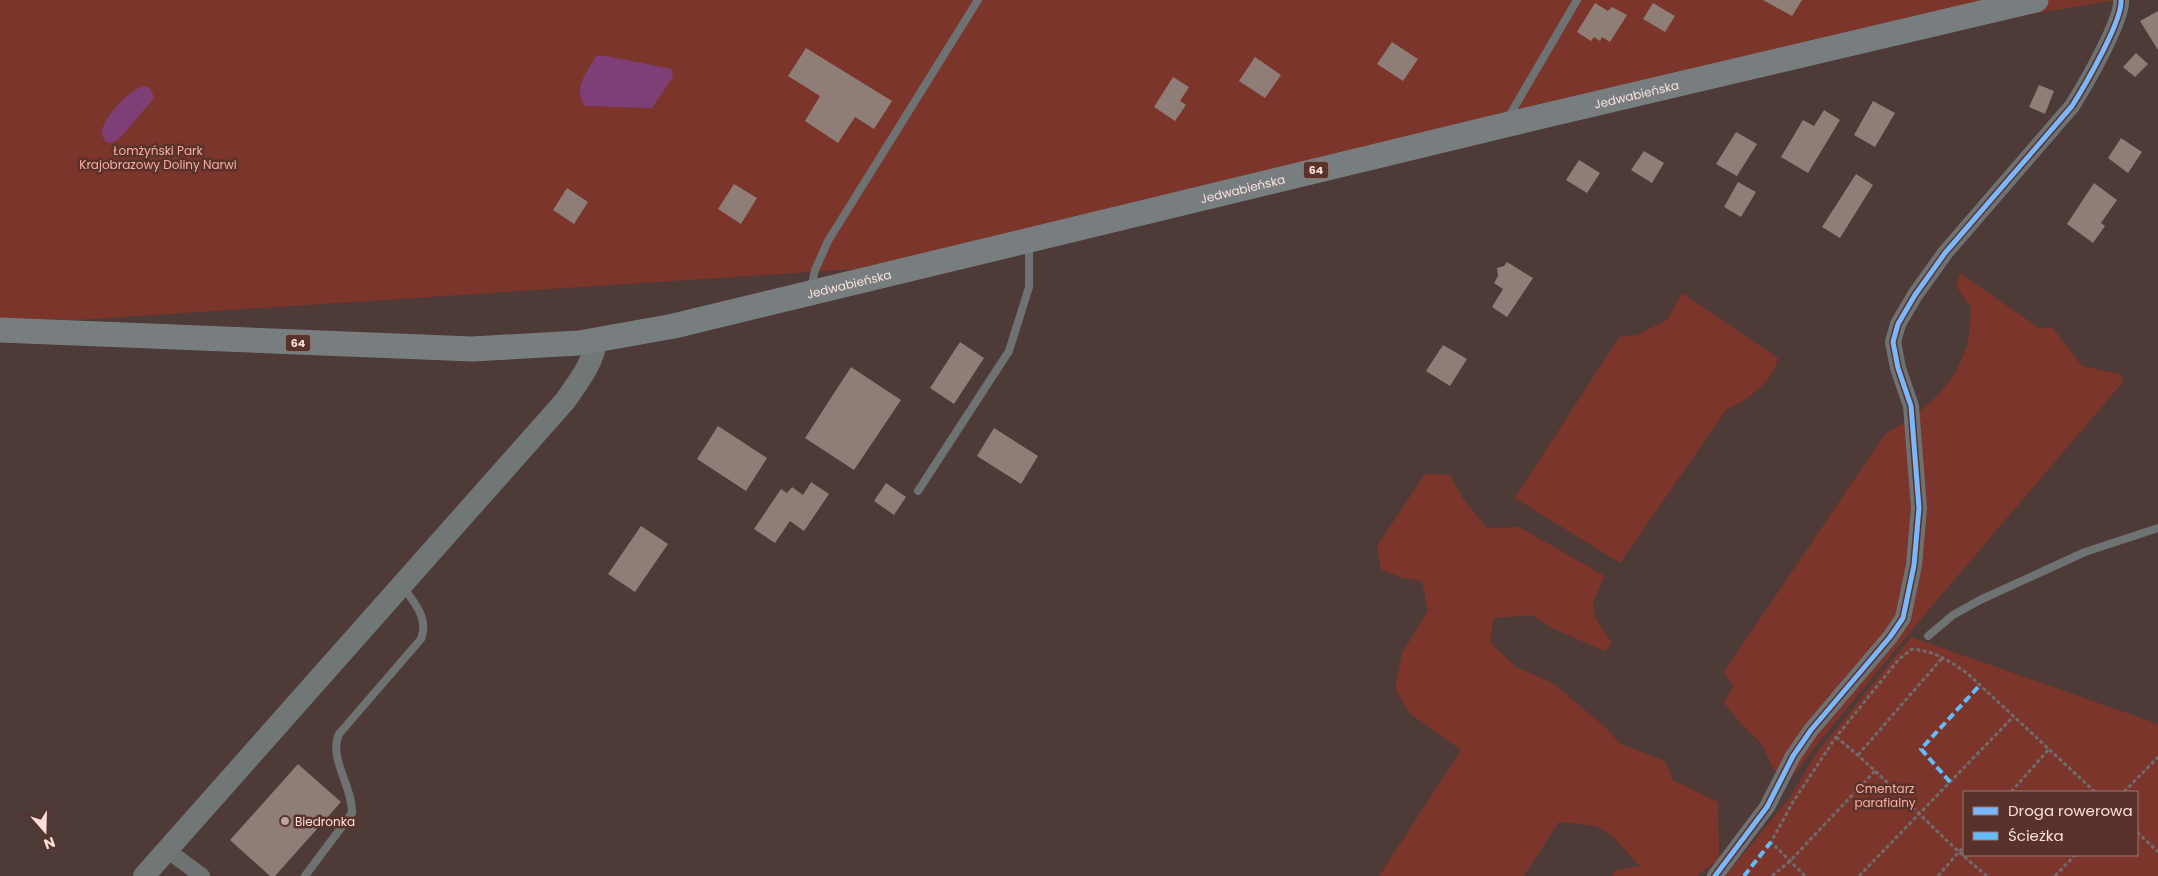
<svg xmlns="http://www.w3.org/2000/svg" width="2158" height="876" viewBox="0 0 2158 876" font-family="Poppins,sans-serif">
	<style>
		.green { fill: #7b352a; fill-rule: evenodd }
		.water { fill: #7d3f76 }
		.building { fill: #8e7e77 }
		.lines { fill: none; stroke-linecap: round; stroke-linejoin: round }
		.path { stroke: #706c6c; stroke-width: 3; stroke-dasharray: 4 2.5; stroke-linecap: butt }
		.service { stroke: #6f7272; stroke-width: 8 }
		.minor { stroke: #6f7272; stroke-width: 16 }
		.secondary { stroke: #717677; stroke-width: 22 }
		.primary { stroke: #787e7f; stroke-width: 25 }
		.quiet { stroke: #63bbfa; stroke-width: 4; stroke-dasharray: 8 4; stroke-linecap: butt }
		.cycleway-casing { stroke: #59322c; stroke-width: 8 }
		.cycleway { stroke: #7ab7fb; stroke-width: 5 }
		.poi-dot { fill: #bda6a1; stroke: #59322c; stroke-width: 2 }
		.labels { text-anchor: middle; dominant-baseline: central; stroke-width: 5; stroke-linejoin: round; paint-order: stroke }
		.shield { fill: #59322c; stroke: #c9aca6; stroke-width: 1 }
		.shield-label { font-size: 11px; font-weight: bold; fill: #f9e0db }
		.street-label { font-size: 12px; fill: #f9e0db; stroke: #59322c }
		.park-label { font-size: 12px; fill: #f8ad9f; stroke: #59322c }
		.poi-label { font-size: 12px; fill: #f9e0db; stroke: #59322c; text-anchor: start }
	</style>
	<rect width="100%" height="100%" fill="#4e3a36"/>
	<path class="green" d="M0 0H2116L1742 62 857 269 77 320 0 318Z
		M1960 273 2039 328 2052 327 2082 366 2120 374 2123 382 1926 613 1814 748 1794 775 1774 770 1761 743 1741 724 1724 703 1733 686 1724 672 1885 434C1922 412 1954 389 1967 345 1970 333 1970 319 1971 307L1956 286Z
		M1682 293 1778 358C1773 383 1747 400 1726 410L1620 563 1515 498 1619 337 1637 335 1667 320Z
		M1425 474 1450 475 1464 500 1487 528 1519 527 1605 576C1587 613 1590 609 1612 643L1604 651 1554 629 1531 615 1494 618 1490 642 1516 667 1553 683 1606 728 1619 743 1665 761 1673 780 1718 802 1719 859 1697 876H1612L1616 870 1640 866 1612 836 1596 826 1559 822 1524 876H1379L1461 750 1409 713 1395 688 1402 653 1428 611 1422 581 1403 578 1381 570 1377 546Z
		M1911 637 2158 724V876H1725L1791 796 1814 756ZM1964 792H2137V855H1964Z"/>
	<path class="water" d="M596 56H607L672 69 673 77 652 108 585 106C572 88 587 73 596 56Z
		M145 86 151 89 154 98 120 138 112 143 106 142C104 138 101 136 102 131 104 117 130 88 145 86Z"/>
	<path class="building" d="M1763 0H1802L1792 16Z
		M1595 3 1608 11 1612 7 1627 15 1610 42 1602 37 1600 41 1594 37 1591 41 1577 32Z
		M1653 3 1675 16 1665 32 1643 19Z
		M2158 11V50L2140 21Z
		M1392 42 1418 59 1403 81 1377 64Z
		M806 48 892 101 874 129 855 117 838 143 805 121 820 96 788 76Z
		M2136 53 2148 64 2135 77 2123 67Z
		M1255 57 1281 75 1265 98 1239 81Z
		M1173 77 1189 87 1180 101 1186 105 1175 121 1154 107Z
		M2039 85 2054 91 2045 114 2029 107Z
		M1873 101 1895 113 1875 147 1854 135Z
		M1824 110 1840 120 1808 173 1781 157 1803 120 1814 126Z
		M1736 132 1757 144 1737 176 1716 164Z
		M2121 138 2142 152 2128 173 2108 158Z
		M1644 151 1664 163 1652 183 1631 170Z
		M1579 160 1600 173 1587 193 1566 180Z
		M1856 174 1873 185 1840 238 1822 227Z
		M1738 182 1756 192 1741 217 1724 207Z
		M2094 183 2117 200 2101 223 2105 226 2093 243 2067 224Z
		M734 184 757 198 741 224 718 209Z
		M567 188 588 202 574 224 553 210Z
		M1507 262 1533 278 1507 317 1492 307 1503 289 1494 283 1498 276 1497 268 1504 266Z
		M960 342 984 358 954 404 930 388Z
		M1443 345 1467 359 1450 386 1426 371Z
		M851 367 901 400 854 470 805 438Z
		M718 426 767 458 746 491 697 459Z
		M994 428 1038 456 1021 484 977 456Z
		M811 482 829 494 804 531 790 521 775 543 754 529 781 489 787 493 792 487 803 495Z
		M886 483 906 497 894 515 874 501Z
		M641 526 668 544 635 592 608 574Z
		M298 764 341 802 275 876H270L230 840Z"/>
	<g class="lines">
		<path class="path" d="M1836 737C1890 780 1934 833 1987 876
			M1858 755 1943 657
			M2011 792 2049 749
			M2124 792 2158 757
			M2137 832 2158 852
			M1772 876 1790 861 1875 771
			M1805 876 1771 842 1793 802 1836 737 1899 659 1912 649C1934 651 1948 660 1967 673L2095 792
			M1859 876 2014 716
			M1938 876 1964 846
			M2055 876 2075 855"/>
		<path class="service" d="M1508 118 1577 0
			M811 289 815 270 828 241 978 0
			M918 491 1009 351 1029 287V245
			M1928 636 1953 615 1980 600 2085 552 2158 528
			M305 876 352 813C353 787 328 758 339 734L421 639C429 619 415 603 403 587"/>
		<path class="minor" d="M167 850 202 876
			M1715 876 1767 807 1793 756 1811 730 1890 637 1903 618 1914 565 1919 508 1911 406 1898 368 1893 342 1898 324 1915 295 1945 253 2072 106C2084 87 2123 20 2121 0"/>
		<path class="secondary" d="M144 876 565 401C578 382 593 364 596 341"/>
		<path class="primary" id="s1" d="M0 330 472 349 579 343 674 326 1505 125 2036 0"/>
		<path class="quiet" d="M1950 782 1921 749 1980 685
			M1744 876 1771 842"/>
		<g class="cycleway-casing">
			<path id="cycleway" d="M1715 876 1767 807 1793 756 1811 730 1890 637 1903 618 1914 565 1919 508 1911 406 1898 368 1893 342 1898 324 1915 295 1945 253 2072 106C2084 87 2123 20 2121 0"/>
		</g>
		<use href="#cycleway" class="cycleway"/>
	</g>
	<circle class="poi-dot" cx="285" cy="821" r="5"/>
	<g class="labels">
		<g class="shield">
			<rect x="1303.5" y="161.5" width="25" height="17" rx="4"/>
			<rect x="285.5" y="334.5" width="25" height="17" rx="4"/>
		</g>
		<g class="shield-label">
			<text x="1316" y="170">64</text>
			<text x="298" y="343">64</text>
		</g>
		<g class="street-label">
			<text stroke="none"><textPath href="#s1" startOffset="1666">Jedwabieńska</textPath></text>
			<text stroke="none"><textPath href="#s1" startOffset="1261">Jedwabieńska</textPath></text>
			<text stroke="none"><textPath href="#s1" startOffset="856">Jedwabieńska</textPath></text>
		</g>
		<g class="park-label">
			<text x="158" y="150">Łomżyński Park<tspan x="158" dy="14">Krajobrazowy Doliny Narwi</tspan></text>
			<text x="1885" y="788">Cmentarz<tspan x="1885" dy="14">parafialny</tspan></text>
		</g>
		<g class="poi-label">
			<text x="295" y="821">Biedronka</text>
		</g>
	</g>
	<rect x="1963" y="791" width="175" height="65" fill="#59322c" stroke="#997872"/>
	<rect x="1973" y="807" width="25" height="8" fill="#7ab7fb" stroke="#997872"/>
	<text x="2008" y="816" font-size="15" fill="#f9e0db">Droga rowerowa</text>
	<rect x="1973" y="832" width="25" height="8" fill="#63bbfa" stroke="#997872"/>
	<text x="2008" y="841" font-size="15" fill="#f9e0db">Ścieżka</text>
	<g transform="translate(45 831) rotate(160)" stroke="#59322c" stroke-width="4" paint-order="stroke">
	<path d="M0-4L9 19L0 12L-9 19Z" fill="#f9e0db"/>
	<text y="-8" font-size="14" font-weight="bold" text-anchor="middle" fill="#f9e0db">N</text>
	</g>
</svg>
